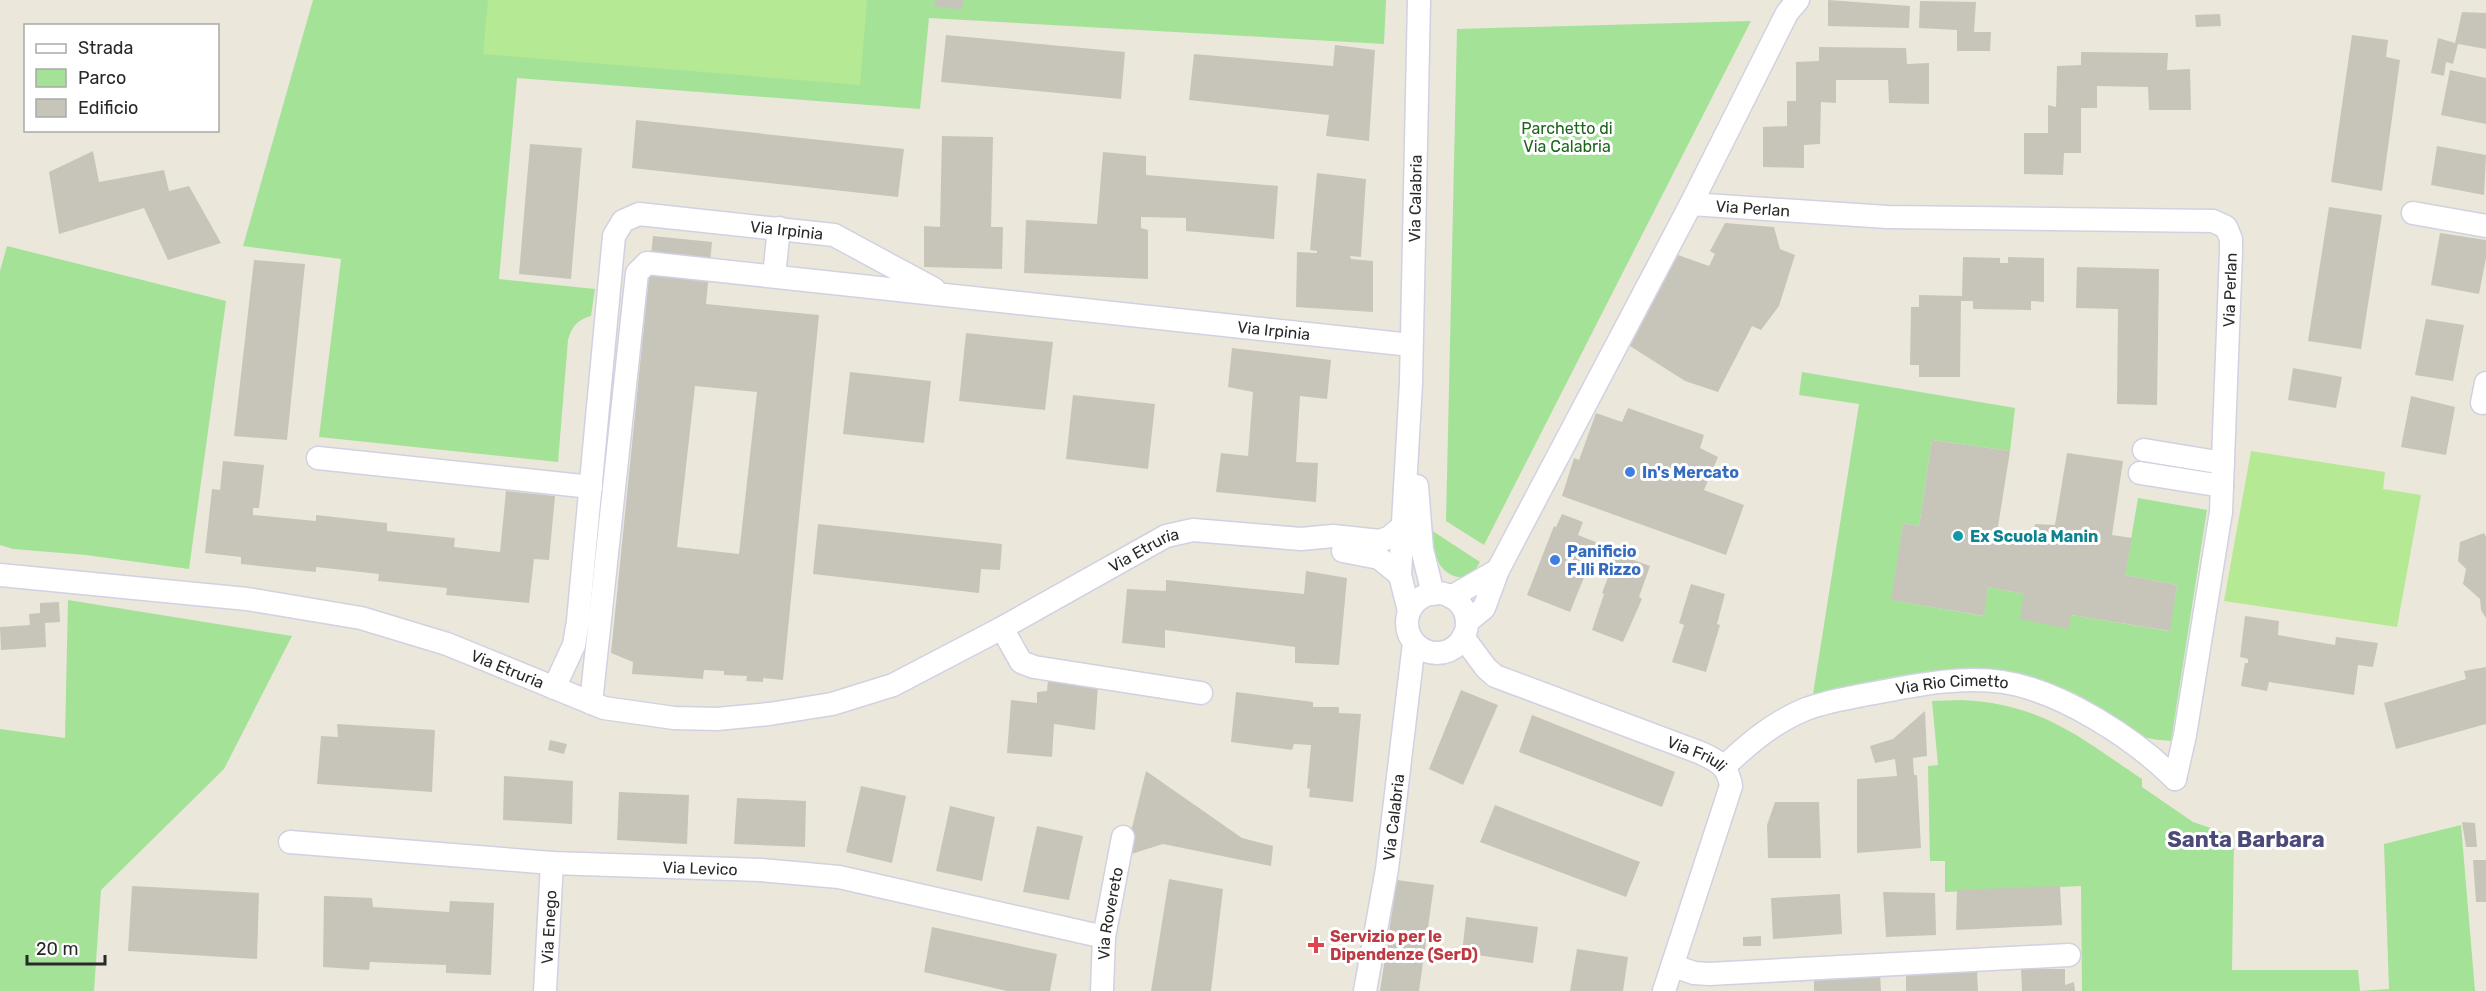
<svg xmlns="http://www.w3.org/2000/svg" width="2486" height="991" viewBox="0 0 2486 991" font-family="Rubik,sans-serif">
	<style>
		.green { fill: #a4e298 }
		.pitch { fill: #b5e994 }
		.building { fill: #c7c5ba; fill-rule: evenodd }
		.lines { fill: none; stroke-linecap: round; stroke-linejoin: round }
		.minor-casing { stroke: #d1d1e2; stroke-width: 25 }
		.minor { stroke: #fff; stroke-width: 22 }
		.shop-dot { fill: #3f7fe0; stroke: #fff; stroke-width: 2 }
		.culture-dot { fill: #0f9aa8; stroke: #fff; stroke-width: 2 }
		.health-dot { fill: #e0444e; stroke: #fff; stroke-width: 2 }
		.labels { text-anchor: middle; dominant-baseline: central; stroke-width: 6; stroke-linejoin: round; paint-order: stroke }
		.park-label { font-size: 16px; fill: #1c651b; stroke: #fff }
		.street-label { font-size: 16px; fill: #292929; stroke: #fff }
		.shop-label { font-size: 16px; font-weight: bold; fill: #366cbe; stroke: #fff; text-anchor: start }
		.culture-label { font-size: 16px; font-weight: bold; fill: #0d838f; stroke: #fff; text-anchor: start }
		.health-label { font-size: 16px; font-weight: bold; fill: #be3a42; stroke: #fff; text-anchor: start }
		.district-label { font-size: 22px; font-weight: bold; fill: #4b4a79; stroke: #fff }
	</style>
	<rect width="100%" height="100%" fill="#ebe7db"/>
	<path class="green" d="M313 0H1386L1384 44 929 18 920 109 517 78 499 279 595 289 591 316C577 320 572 326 568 340L558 462 319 437 341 259 243 246Z
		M1751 21 1484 545 1446 521 1457 29Z
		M7 246 226 301 189 569 86 555 13 549 0 545V271Z
		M1802 372 2015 408 2010 451 1932 440 1919 526 1903 523 1892 600 1983 616 1988 587 2024 594 2071 615 2169 631 2177 585 2125 575 2138 498 2207 510 2171 741C2162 740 2149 740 2140 735 2117 724 2098 704 2074 693 2055 685 2034 676 2013 672 1950 661 1875 680 1813 694L1859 404 1799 395Z
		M1431 530 1480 562C1478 565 1475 571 1472 574 1461 582 1444 574 1439 563 1434 553 1433 541 1431 530Z
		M68 600 292 636 224 769 101 890 94 991H0V729L65 738Z
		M1962 700C2042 704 2079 737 2142 779V787L2193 822 2234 836 2232 970H2358L2360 991 2389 989 2384 844 2461 825 2475 991H2082L2081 886 1945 892V861H1930L1928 766 1938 765 1932 701Z"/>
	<path class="pitch" d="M488 0H867L860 85 483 54Z
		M2251 451 2385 472 2383 489 2421 495 2397 627 2224 601Z"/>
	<path class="building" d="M935 0H963L962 10 934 6Z
		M1828 0 1910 6 1909 28 1828 26Z
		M1920 1 1976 2 1974 32H1991L1990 51H1957V30L1919 28Z
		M2462 12 2486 13V49L2458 44 2453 64 2446 62 2444 76 2431 73 2438 38 2455 43Z
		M2220 14 2221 26 2196 27 2195 15Z
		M946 35 1125 52 1121 99 941 82Z
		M2352 35 2388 40 2386 57 2400 60 2382 191 2331 182Z
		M1335 45 1375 50 1369 141 1326 136 1329 115 1189 100 1194 54 1333 66Z
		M1819 47 1906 48 1907 64 1929 63V104L1889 103 1888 80H1836V103L1821 102 1820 144 1804 145V168L1763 167V127L1787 126V101H1796V62L1819 61Z
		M2081 52 2168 53 2167 70 2190 69 2191 110H2149L2148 87 2097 86V108H2081V153H2064L2063 175 2024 174V133H2048V105L2056 107 2057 66 2081 65Z
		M2450 70 2486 78V124L2441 115Z
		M636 120 904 149 898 197 632 168Z
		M942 136 993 137 991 227H1003L1002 269 924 267V226L940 227Z
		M530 144 582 148 571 279 519 274Z
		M2437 146 2486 155 2484 195 2431 185Z
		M93 151 99 182 164 170 169 191 189 186 221 243 168 260 144 208 59 234 49 172Z
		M1103 152 1146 156V175L1278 186 1274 239 1186 231V218L1141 217V228L1148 230V279L1024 273 1026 220 1097 224Z
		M1317 173 1366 179 1361 257 1350 256 1351 259 1373 261V312L1296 307 1297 252 1317 253V251L1310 250Z
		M2329 207 2382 215 2361 349 2308 341Z
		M1725 223 1774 227 1780 249 1795 255 1779 306 1761 330 1752 326 1718 392 1685 381 1630 346 1678 255 1709 266 1715 254 1710 251Z
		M2440 233 2486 240V258L2479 294 2431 285Z
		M653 236 712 242 706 304 819 315 783 680 763 678V682L746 681 747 676 724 675V671L704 670 703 679 632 674 633 662 611 653ZM695 386 757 392 739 554 677 547Z
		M1963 257 2000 258V263H2008V257L2044 258V302L2031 301V310L1973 309V301H1961L1960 377H1919V365H1910L1911 307H1919V295L1962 296Z
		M254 260 305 264 287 440 234 436Z
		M2077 267 2159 269 2157 405 2117 404 2118 309 2076 308Z
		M2426 319 2464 325 2453 381 2415 375Z
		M966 333 1053 342 1045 410 959 401Z
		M1232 348 1331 360 1327 399 1300 396 1296 462 1318 463 1316 502 1216 492 1221 453 1248 456 1253 392 1228 387Z
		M2293 368 2342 377 2336 408 2288 400Z
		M850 372 931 381 924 443 843 434Z
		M1073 395 1155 404 1148 469 1066 459Z
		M2411 396 2455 407 2446 455 2401 447Z
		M1628 408 1704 435 1700 448 1718 457 1704 490 1744 505 1726 555 1562 496 1574 458 1579 460 1596 413 1622 422Z
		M1932 440 2010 451 1997 533 2033 539 2035 524 2055 525 2067 453 2123 461 2112 535 2132 538 2125 575 2177 585 2170 631 2071 615 2069 629 2020 619 2024 594 1988 587 1984 616 1891 600 1903 523 1919 526Z
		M223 461 264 465 259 508H253V515L316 521V515L387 523V531L455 538 454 547 500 552 506 491 555 496 549 560 534 559 529 603 446 595 447 588 378 581 379 574 316 567V572L241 564V557L205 553 212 489 220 490Z
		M1562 514 1583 522 1578 535 1598 543 1570 612 1527 595 1554 526 1556 527Z
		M818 524 1002 544 1000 570 981 569 979 593 813 574Z
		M2484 533 2486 537V618L2481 610 2480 599 2463 584 2466 569 2458 561 2460 542Z
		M1617 554 1650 566 1639 597 1642 599 1623 642 1592 630 1604 594 1602 593Z
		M1306 571 1347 578 1339 665 1295 663V647L1165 630V648L1122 643 1127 589 1166 591V580L1304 594Z
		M1691 584 1725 594 1717 624 1720 625 1706 672 1672 662 1684 625 1679 623Z
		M59 602 60 622 45 623 46 647 1 650 0 627 30 625 29 614 40 613V603Z
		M2245 616 2279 621 2278 635 2335 645 2336 637 2378 643 2373 667 2358 665 2354 695 2269 682 2267 691 2241 686 2245 663H2248V659L2240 657Z
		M2486 667V724L2396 749 2384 703 2466 679 2464 671Z
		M1048 679 1098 684 1095 730 1054 724 1052 757 1007 753 1011 700 1037 703V692L1047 691Z
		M1461 690 1498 705 1463 785 1429 769Z
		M1236 692 1313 702V707H1339V713L1361 714 1353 802 1309 797 1310 789 1307 788 1311 745 1294 744 1292 750 1231 742Z
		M1925 711 1927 756 1913 758 1914 775H1917L1921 848 1857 853V779L1897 776 1895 759 1875 763 1870 746 1893 739Z
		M1532 715 1675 772 1662 807 1519 752Z
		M337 724 435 730 432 792 317 784 321 736 338 737Z
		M550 740 567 744 564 754 548 750Z
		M1146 771 1242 838 1273 846 1271 866 1163 844 1125 856Z
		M504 776 573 781 572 824 503 820Z
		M861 786 906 796 892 863 846 852Z
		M619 792 689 795 687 844 617 840Z
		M737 798 806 801 805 847 734 844Z
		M1775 802H1819L1821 858H1768L1767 825Z
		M1495 805 1640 862 1626 897 1480 842Z
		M950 806 995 817 982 881 936 871Z
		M2462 822 2475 823 2477 847H2466Z
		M1037 826 1083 836 1069 900 1023 892Z
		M2473 860H2486V902H2476Z
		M1169 879 1223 889 1211 991H1151Z
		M1397 880 1434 885 1419 991H1380Z
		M132 886 259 893 257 959 128 951Z
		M2060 886 2062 925 1956 930 1957 890Z
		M1883 892 1935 893 1936 935 1886 937Z
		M1840 894 1842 934 1773 939 1771 898Z
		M324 896 372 898 373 907 449 912 450 901 494 903 491 975 446 973V965L370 962 369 970 323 967Z
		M1466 917 1538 927 1533 963 1462 953Z
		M932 927 1057 954 1050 991H1007L924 972Z
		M1761 936V946H1743V937Z
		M1577 949 1628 957 1623 991H1570Z
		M2021 969H2065V985L2074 982 2075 991H2022Z
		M1977 970 1978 991H1906V973Z
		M1880 974 1881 991H1814V978Z"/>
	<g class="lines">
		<g class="minor-casing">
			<g id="minor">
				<path id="s1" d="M1691 204 1887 217 2213 221 2226 227 2231 239V252L2221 512 2185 735 2175 779"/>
				<path d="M2413 213 2486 226"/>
				<path d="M774 276 779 228"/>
				<path d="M2482 403 2486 383"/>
				<path d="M2144 450 2223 463"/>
				<path d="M318 458 591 487"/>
				<path d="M2140 473 2222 486"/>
				<path d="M1417 486 1422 549 1433 594"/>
				<path d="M1343 551 1379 558 1400 575"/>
				<path id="s2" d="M0 575 247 599 361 618 447 644 604 708 674 718 717 719 769 714 832 704 893 685 1002 628 1166 536 1193 530 1301 539 1333 536 1380 541 1390 537 1403 526"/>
				<circle cx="1437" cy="623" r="30"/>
				<path d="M1451 597 1498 570"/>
				<path id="s3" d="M1409 611 1400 575 1411 383 1419 0"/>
				<path d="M1467 622 1484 608 1498 570 1691 204 1787 13 1798 0"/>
				<path d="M1002 628 1021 662 1034 667 1201 693"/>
				<path id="s4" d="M1463 637 1486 668 1495 676 1701 753C1718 761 1728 766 1731 786L1664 991"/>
				<path id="s5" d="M554 688 574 645 578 621 614 236 623 221 639 214 834 235 934 289"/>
				<path id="s6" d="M591 703 637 273 647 263 1411 345"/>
				<path id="s7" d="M1724 767C1749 743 1774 722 1806 709 1824 702 1844 699 1863 695 1908 687 1957 675 2003 682 2061 691 2134 738 2175 779"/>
				<path id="s8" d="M290 842 552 863 761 870 839 877 1104 937"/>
				<path d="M1674 966 1694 973 1709 974 2069 955"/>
				<path id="s9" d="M545 991 552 863"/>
				<path id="s10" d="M1102 991 1104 937 1123 837"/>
				<path id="s11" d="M1365 991 1387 869 1414 643"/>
			</g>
		</g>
		<use href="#minor" class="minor"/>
	</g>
	<g class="shop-dot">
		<circle cx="1630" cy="472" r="6"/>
		<circle cx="1555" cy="560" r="6"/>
	</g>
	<circle class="culture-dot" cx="1958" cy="536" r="6"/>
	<path class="health-dot" d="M1313 936h6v6h6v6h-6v6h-6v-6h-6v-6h6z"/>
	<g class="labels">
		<g class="park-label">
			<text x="1567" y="128">Parchetto di<tspan x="1567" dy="18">Via Calabria</tspan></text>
		</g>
		<g class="street-label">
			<text stroke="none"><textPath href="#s3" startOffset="414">Via Calabria</textPath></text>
			<text stroke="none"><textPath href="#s1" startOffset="62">Via Perlan</textPath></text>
			<text stroke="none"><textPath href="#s5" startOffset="642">Via Irpinia</textPath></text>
			<text transform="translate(2230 290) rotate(-88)">Via Perlan</text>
			<text stroke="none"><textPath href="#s6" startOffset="1077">Via Irpinia</textPath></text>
			<text stroke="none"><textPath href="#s2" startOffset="1202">Via Etruria</textPath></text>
			<text stroke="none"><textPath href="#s2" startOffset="519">Via Etruria</textPath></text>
			<text stroke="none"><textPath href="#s7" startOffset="250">Via Rio Cimetto</textPath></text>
			<text stroke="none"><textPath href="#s4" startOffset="267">Via Friuli</textPath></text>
			<text stroke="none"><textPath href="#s11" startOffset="176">Via Calabria</textPath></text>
			<text stroke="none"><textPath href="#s8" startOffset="411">Via Levico</textPath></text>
			<text stroke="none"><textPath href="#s10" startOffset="78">Via Rovereto</textPath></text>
			<text stroke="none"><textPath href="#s9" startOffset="64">Via Enego</textPath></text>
		</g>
		<g class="shop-label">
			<text x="1642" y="472">In's Mercato</text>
			<text x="1567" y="551">Panificio<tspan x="1567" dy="18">F.lli Rizzo</tspan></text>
		</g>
		<g class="culture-label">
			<text x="1970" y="536">Ex Scuola Manin</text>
		</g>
		<g class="health-label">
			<text x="1330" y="936">Servizio per le<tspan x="1330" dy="18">Dipendenze (SerD)</tspan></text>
		</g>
		<g class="district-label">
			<text x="2246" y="839">Santa Barbara</text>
		</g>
	</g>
	<rect x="24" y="24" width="195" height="108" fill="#ffffff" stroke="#a9a9a9" stroke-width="1.5"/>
	<rect x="36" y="44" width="30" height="9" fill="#ffffff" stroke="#a9a9a9" stroke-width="1.5"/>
	<text x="78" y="54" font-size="18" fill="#292929">Strada</text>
	<rect x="36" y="69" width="30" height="18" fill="#a4e298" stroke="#a9a9a9" stroke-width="1.5"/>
	<text x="78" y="84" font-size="18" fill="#292929">Parco</text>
	<rect x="36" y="99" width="30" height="18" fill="#c7c5ba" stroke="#a9a9a9" stroke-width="1.5"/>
	<text x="78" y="114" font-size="18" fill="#292929">Edificio</text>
	<path d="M27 955v9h78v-9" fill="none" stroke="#292929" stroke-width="3"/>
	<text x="36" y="955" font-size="18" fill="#292929" stroke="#ffffff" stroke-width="4.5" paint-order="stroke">20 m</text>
</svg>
